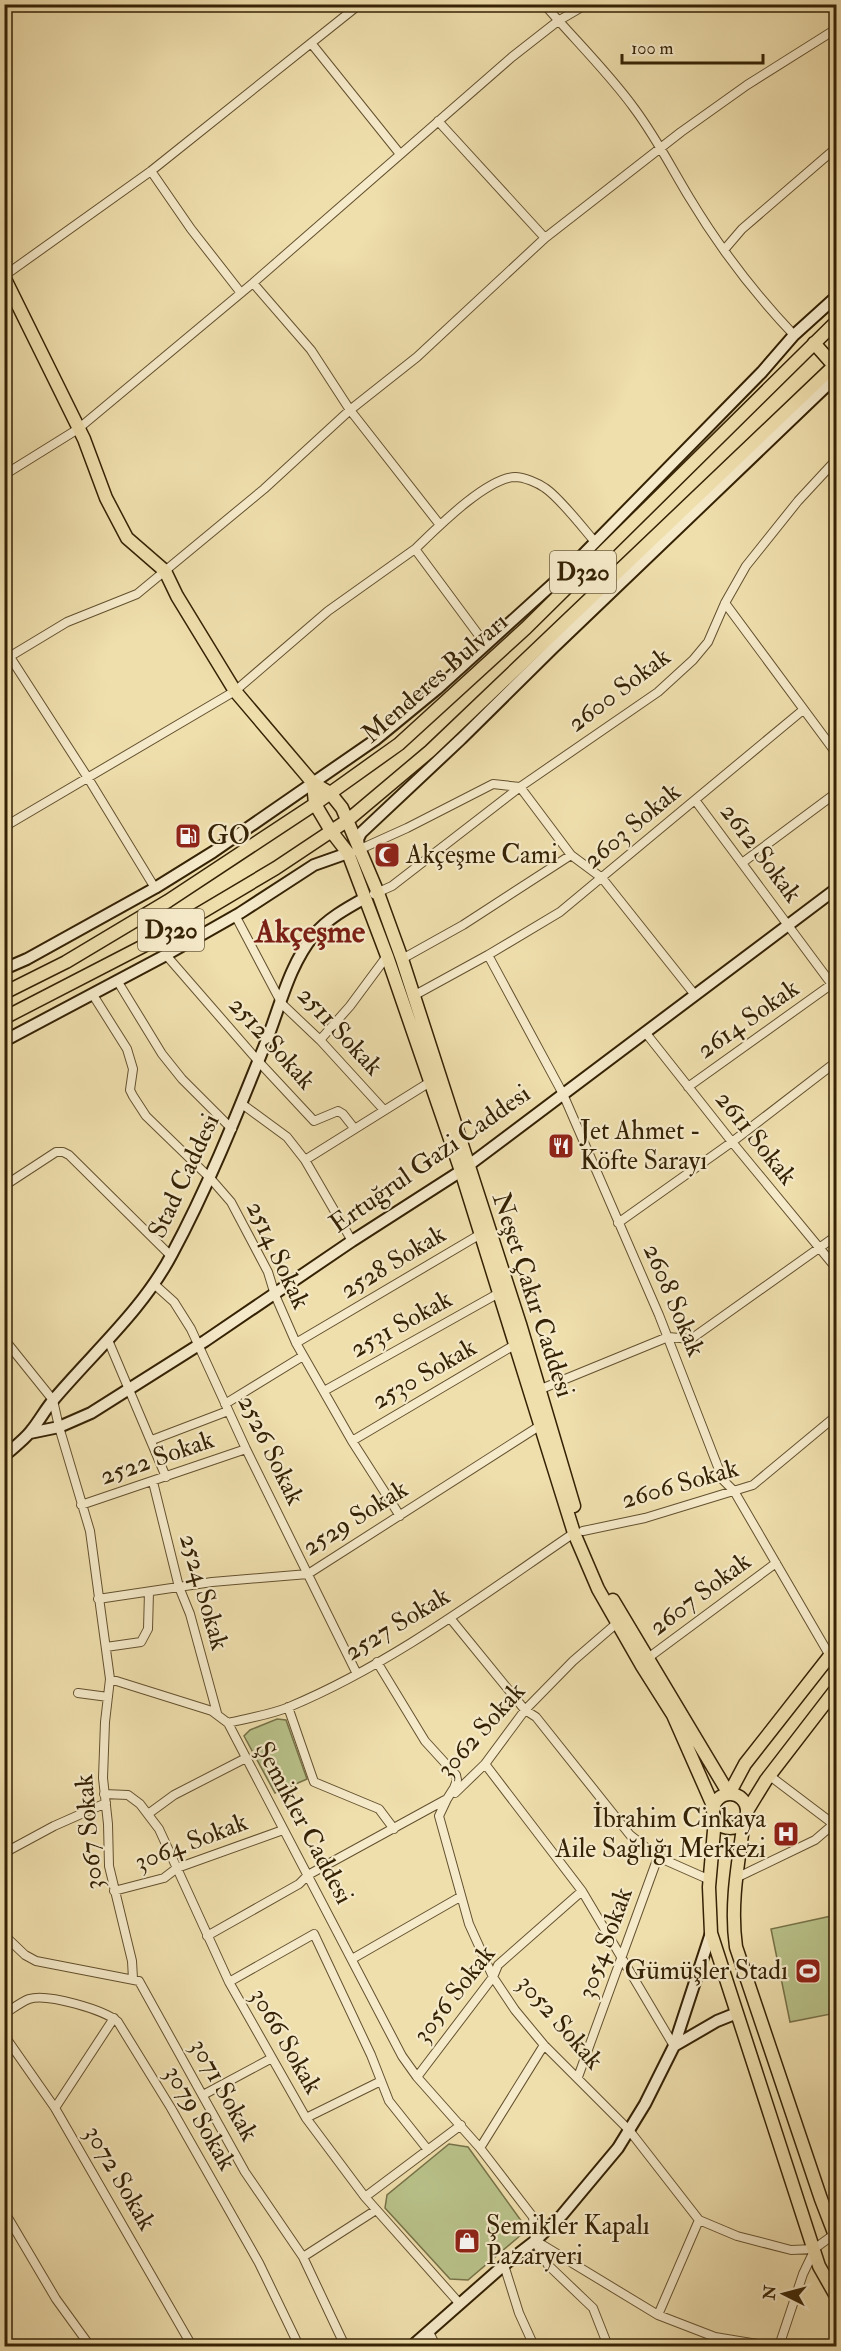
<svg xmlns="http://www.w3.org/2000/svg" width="841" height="2351" viewBox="0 0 841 2351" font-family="'IM FELL Double Pica',serif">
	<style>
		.green { fill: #b9c28a; stroke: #777248; stroke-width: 1.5 }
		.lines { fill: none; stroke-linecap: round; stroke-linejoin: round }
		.street-casing { stroke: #64512f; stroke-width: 10 }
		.secondary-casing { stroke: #352205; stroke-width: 14 }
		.primary-casing { stroke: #352205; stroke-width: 15 }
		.street { stroke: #f5eaca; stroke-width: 8 }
		.secondary { stroke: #f5eaca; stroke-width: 10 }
		.primary { stroke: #efdfad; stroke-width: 12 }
		.labels { text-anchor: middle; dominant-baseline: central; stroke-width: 4.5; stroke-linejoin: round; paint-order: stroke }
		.shield { fill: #f5eaca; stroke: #6f5e40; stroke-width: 1.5 }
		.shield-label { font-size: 24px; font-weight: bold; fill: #352205 }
		.street-label { font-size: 26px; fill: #352205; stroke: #f5eaca }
		.poi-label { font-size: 26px; fill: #352205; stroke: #f5eaca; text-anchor: start }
		.district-label { font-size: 32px; font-weight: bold; fill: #7a1f14; stroke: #f5eaca }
	</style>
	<rect width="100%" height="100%" fill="#efdfad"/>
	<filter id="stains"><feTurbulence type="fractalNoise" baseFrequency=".00333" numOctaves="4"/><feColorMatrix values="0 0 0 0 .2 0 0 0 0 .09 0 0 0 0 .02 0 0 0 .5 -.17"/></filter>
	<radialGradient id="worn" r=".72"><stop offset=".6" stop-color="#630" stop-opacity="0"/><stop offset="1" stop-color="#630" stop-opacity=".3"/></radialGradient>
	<path class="green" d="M277 1719 286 1720 307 1779 275 1793 244 1736 250 1730Z
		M836 1915V2013L790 2022 771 1929Z
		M449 2144 468 2147 522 2222 521 2235 468 2280 450 2279 385 2208 387 2195Z"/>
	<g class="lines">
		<g class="street-casing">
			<path id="street" d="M544 4C573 38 608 72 634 108 655 136 671 167 689 197 719 247 754 293 794 335
				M311 43 400 154
				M438 121 545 238
				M151 171 191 229 241 293
				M724 250 742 229 836 148
				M4 276 151 171 360 4
				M253 283 311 350 350 410 440 525
				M4 475 78 429 253 283 512 57 558 21 587 4
				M415 549C436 529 486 478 515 477 524 477 538 483 545 488 560 498 583 528 595 542
				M725 603 836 753
				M10 657 88 778 155 888
				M4 660 67 622 137 594 264 489 350 410 417 357 545 238 681 132 747 85 836 29
				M695 800 836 990
				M4 827 235 691 328 611 415 549 486 645
				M356 851 407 828 493 784 520 787 658 692 693 660 708 642 725 603 746 566 798 501 836 460
				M742 863 836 793
				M374 894 392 886 520 787 571 855 602 878 695 995
				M235 915 282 1004 320 1040 384 1110
				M166 955 259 1062 314 1121 338 1111 343 1114 354 1128
				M488 955 563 1094 659 1315 723 1480 734 1491 830 1656
				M402 959 463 925 571 855
				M118 982 162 1054 182 1079 232 1129
				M93 995 127 1049 133 1069 130 1090 133 1096 146 1116 211 1179 231 1202 268 1272 275 1295 296 1343 352 1441 400 1516
				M415 995 488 955 560 912 803 710
				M645 1032 732 1142 836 1268
				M320 1040 350 1006 387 956
				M688 1087 832 984
				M242 1104 287 1137 305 1160 352 1241
				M305 1160 430 1082
				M4 1186 56 1152H63L69 1155 171 1256
				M618 1223 732 1142 836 1062
				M154 1284 174 1302 191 1329 246 1449 357 1674
				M4 1339 53 1400 59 1427 90 1531 110 1679 212 1711 228 1723 402 2056 417 2077 480 2148 533 2217 535 2241 540 2251 548 2265 593 2308 608 2346
				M108 1340 166 1477
				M296 1343 479 1235
				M541 1389 668 1337 691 1339 836 1236
				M324 1391 499 1293
				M225 1404 303 1356
				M152 1440 228 1411
				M352 1441 516 1344
				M153 1482 179 1587 190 1614 217 1713
				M81 1505 246 1449
				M583 1531 645 1518 753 1485 836 1416
				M98 1599 212 1582 308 1574 541 1425
				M450 1618 525 1710 536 1717 630 1835 658 1857 710 1880
				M106 1647 141 1642 148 1629 149 1592
				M648 1658 776 1563
				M377 1662 425 1741 456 1775 457 1780 454 1788 447 1799 439 1816 469 1924 493 1977 515 2010 544 2045 629 2130 699 2220 737 2236 791 2250 814 2249
				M110 1679 105 1722 103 1778 108 1824 109 1866 132 1961 133 1979
				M78 1693 108 1697
				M288 1707 314 1782 379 1809 394 1829
				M228 1723C248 1718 270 1715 289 1707 392 1664 483 1595 574 1533
				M485 1764 582 1891 674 2046
				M770 1776 836 1826
				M455 1793 485 1764 525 1710 573 1661 617 1623
				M104 1794 128 1795 140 1804 159 1829 229 1982 306 2118 365 2197 460 2304
				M148 1814 174 1795 246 1758
				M4 1853 54 1826 106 1803
				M736 1878 815 1840 836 1822
				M114 1891 164 1878 177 1868 283 1830
				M4 1935 25 1955 36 1961 139 1981 245 2172 303 2257 345 2346
				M207 1936 299 1884 308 1875 445 1800
				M352 1959 460 1897
				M229 1982 314 1934 371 2055 389 2101 428 2150
				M4 2014C12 2009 21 2002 29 1999 47 1993 105 2010 118 2022L171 2108 259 2263 299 2346
				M4 2035 55 2108 192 2346
				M417 2077 493 1977 498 1965 582 1891
				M578 2077 658 1857
				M203 2095 272 2058
				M55 2108 114 2018
				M306 2118 381 2081
				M480 2148 544 2045
				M365 2197 461 2125
				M4 2211 56 2299 90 2346
				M536 2241 658 2315 715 2337 770 2346
				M814 2249 836 2233
				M303 2257 376 2210
				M504 2265 519 2313 534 2346
				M658 2315 699 2220
				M429 2332 436 2346
				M712 2346 715 2337
				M779 2346 803 2274 814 2251"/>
		</g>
		<g class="secondary-casing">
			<path id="secondary" d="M359 847 358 839 361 833 461 739 553 648 836 377
				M4 969 27 959 155 888 213 852 375 740 437 689 566 572 762 372 794 335 836 297
				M4 1041 166 955 240 913 314 865 348 853
				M30 1433 59 1427 91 1413 205 1341 352 1241 461 1171 836 889
				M4 1456C13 1448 24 1440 31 1431 40 1420 46 1408 55 1398 95 1351 143 1309 172 1254 209 1185 237 1114 266 1042 280 1007 289 965 314 935 327 919 347 908 365 898
				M674 2046 717 2021 737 2013
				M412 2346 504 2265 535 2241 562 2215 618 2148 645 2104 674 2046 711 1933"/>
		</g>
		<g class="primary-casing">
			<path id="primary" d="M4 277 84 439 106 498 127 538 165 571 177 596 235 691 313 783 315 804 331 831 348 853 387 956 461 1171 574 1533 598 1589 642 1666 673 1715 714 1808
				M814 343 836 368
				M313 783 330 793 342 808 378 893 402 959 520 1324 574 1506
				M4 993 66 962 168 901 315 804 399 744 526 628 836 322
				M4 1018 155 940 276 868 348 820 430 751 836 364
				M613 1600 729 1794
				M729 1794 745 1764 836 1648
				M713 1811a17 17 0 1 1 34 0a17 17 0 1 1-34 0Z
				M747 1811 766 1780 836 1689
				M715 1819 709 1887 711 1933 819 2266 836 2296
				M744 1821C738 1864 730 1905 736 1947L821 2199 836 2238"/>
		</g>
		<use href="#street" class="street"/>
		<use href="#secondary" class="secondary"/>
		<use href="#primary" class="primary"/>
	</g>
	<defs>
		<g id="fuel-square" transform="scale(1.35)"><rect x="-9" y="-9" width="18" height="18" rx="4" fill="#8f2418" stroke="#f5eaca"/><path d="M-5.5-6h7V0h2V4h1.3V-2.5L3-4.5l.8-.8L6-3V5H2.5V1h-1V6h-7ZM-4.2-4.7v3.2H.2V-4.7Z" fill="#fff"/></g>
		<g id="mosque-square" transform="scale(1.35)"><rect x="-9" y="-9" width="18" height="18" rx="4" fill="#8f2418" stroke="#f5eaca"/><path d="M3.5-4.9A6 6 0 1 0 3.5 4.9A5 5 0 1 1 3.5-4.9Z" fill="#fff"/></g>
		<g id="restaurant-square" transform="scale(1.35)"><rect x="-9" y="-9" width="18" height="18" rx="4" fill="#8f2418" stroke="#f5eaca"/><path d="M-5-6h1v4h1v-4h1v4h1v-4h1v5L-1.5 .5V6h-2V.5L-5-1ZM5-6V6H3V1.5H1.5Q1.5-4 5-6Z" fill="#fff"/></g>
		<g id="hospital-square" transform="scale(1.35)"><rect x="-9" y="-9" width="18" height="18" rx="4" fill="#8f2418" stroke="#f5eaca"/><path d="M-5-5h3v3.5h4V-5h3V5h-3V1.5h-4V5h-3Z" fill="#fff"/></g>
		<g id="stadium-square" transform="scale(1.35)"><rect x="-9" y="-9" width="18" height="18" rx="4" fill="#8f2418" stroke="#f5eaca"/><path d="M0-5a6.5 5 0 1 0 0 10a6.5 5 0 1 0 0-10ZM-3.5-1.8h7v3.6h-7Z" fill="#fff"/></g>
		<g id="shop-square" transform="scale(1.35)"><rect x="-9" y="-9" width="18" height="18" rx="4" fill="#8f2418" stroke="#f5eaca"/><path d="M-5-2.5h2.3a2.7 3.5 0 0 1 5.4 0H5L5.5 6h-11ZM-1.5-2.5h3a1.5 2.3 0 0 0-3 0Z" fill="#fff"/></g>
	</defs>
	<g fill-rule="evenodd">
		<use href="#fuel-square" x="188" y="836"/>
		<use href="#mosque-square" x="387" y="855"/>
		<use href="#restaurant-square" x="561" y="1146"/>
		<use href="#hospital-square" x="786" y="1834"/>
		<use href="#stadium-square" x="808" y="1971"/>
		<use href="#shop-square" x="467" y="2241"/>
	</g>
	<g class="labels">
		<g class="shield">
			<rect x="550" y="551" width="66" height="42" rx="4.5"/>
			<rect x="138" y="909" width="66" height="42" rx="4.5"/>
		</g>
		<g class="shield-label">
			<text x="583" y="572">D320</text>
			<text x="171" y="930">D320</text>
		</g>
		<g class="street-label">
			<text transform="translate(435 678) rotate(-41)">Menderes Bulvarı</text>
			<text transform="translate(619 690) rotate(-37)">2600 Sokak</text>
			<text transform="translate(632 826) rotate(-40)">2603 Sokak</text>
			<text transform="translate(761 853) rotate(53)">2612 Sokak</text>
			<text transform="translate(748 1019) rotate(-35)">2614 Sokak</text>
			<text transform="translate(340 1031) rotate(47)">2511 Sokak</text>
			<text transform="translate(272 1043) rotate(48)">2512 Sokak</text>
			<text transform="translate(756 1138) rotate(51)">2611 Sokak</text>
			<text transform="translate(430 1159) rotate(-35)">Ertuğrul Gazi Caddesi</text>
			<text transform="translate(184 1176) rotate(-65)">Stad Caddesi</text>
			<text transform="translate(278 1255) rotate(65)">2514 Sokak</text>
			<text transform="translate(393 1262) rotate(-31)">2528 Sokak</text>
			<text transform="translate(533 1295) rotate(72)">Neşet Çakır Caddesi</text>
			<text transform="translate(674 1300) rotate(67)">2608 Sokak</text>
			<text transform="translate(401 1324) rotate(-29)">2531 Sokak</text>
			<text transform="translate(424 1374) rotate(-30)">2530 Sokak</text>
			<text transform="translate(271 1450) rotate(64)">2526 Sokak</text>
			<text transform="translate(157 1458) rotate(-19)">2522 Sokak</text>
			<text transform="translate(680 1484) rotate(-16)">2606 Sokak</text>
			<text transform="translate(355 1518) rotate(-32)">2529 Sokak</text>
			<text transform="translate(204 1592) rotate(74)">2524 Sokak</text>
			<text transform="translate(700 1594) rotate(-37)">2607 Sokak</text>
			<text transform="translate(397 1624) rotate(-31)">2527 Sokak</text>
			<text transform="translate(481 1730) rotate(-48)">3062 Sokak</text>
			<text transform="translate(304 1823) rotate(62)">Şemikler Caddesi</text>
			<text transform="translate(89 1832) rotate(-95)">3067 Sokak</text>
			<text transform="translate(191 1842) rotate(-21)">3064 Sokak</text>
			<text transform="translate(605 1943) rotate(-70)">3054 Sokak</text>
			<text transform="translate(454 1994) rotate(-52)">3056 Sokak</text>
			<text transform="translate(560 2022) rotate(49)">3052 Sokak</text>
			<text transform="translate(286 2041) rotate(60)">3066 Sokak</text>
			<text transform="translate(224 2090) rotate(61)">3071 Sokak</text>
			<text transform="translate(200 2118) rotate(60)">3079 Sokak</text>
			<text transform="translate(120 2178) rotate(60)">3072 Sokak</text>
		</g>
		<g class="poi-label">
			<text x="207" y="836">GO</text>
			<text x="406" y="855">Akçeşme Cami</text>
			<text x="580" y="1131">Jet Ahmet -<tspan x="580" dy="30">Köfte Sarayı</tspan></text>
			<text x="766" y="1819" text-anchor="end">İbrahim Cinkaya<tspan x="766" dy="30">Aile Sağlığı Merkezi</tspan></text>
			<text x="788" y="1971" text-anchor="end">Gümüşler Stadı</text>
			<text x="486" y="2226">Şemikler Kapalı<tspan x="486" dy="30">Pazaryeri</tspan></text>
		</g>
		<g class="district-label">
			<text x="310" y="932">Akçeşme</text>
		</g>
	</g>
	<rect width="841" height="2351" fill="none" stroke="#efdfad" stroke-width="24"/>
	<rect x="6" y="6" width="829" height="2339" fill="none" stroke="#352205" stroke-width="3"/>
	<rect x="12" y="12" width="817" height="2327" fill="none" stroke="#352205" stroke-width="1.5"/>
	<g transform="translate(784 2294) rotate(276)" stroke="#f5eaca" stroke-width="4.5" paint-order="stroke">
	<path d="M0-4.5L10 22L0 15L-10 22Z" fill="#352205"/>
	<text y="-9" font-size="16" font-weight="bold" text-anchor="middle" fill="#352205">N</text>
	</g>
	<path d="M622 54v9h141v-9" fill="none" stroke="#352205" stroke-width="3"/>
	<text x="631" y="54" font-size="18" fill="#352205" stroke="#f5eaca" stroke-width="4.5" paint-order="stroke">100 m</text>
	<rect width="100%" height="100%" filter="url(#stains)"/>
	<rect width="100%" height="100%" fill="url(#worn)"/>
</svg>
